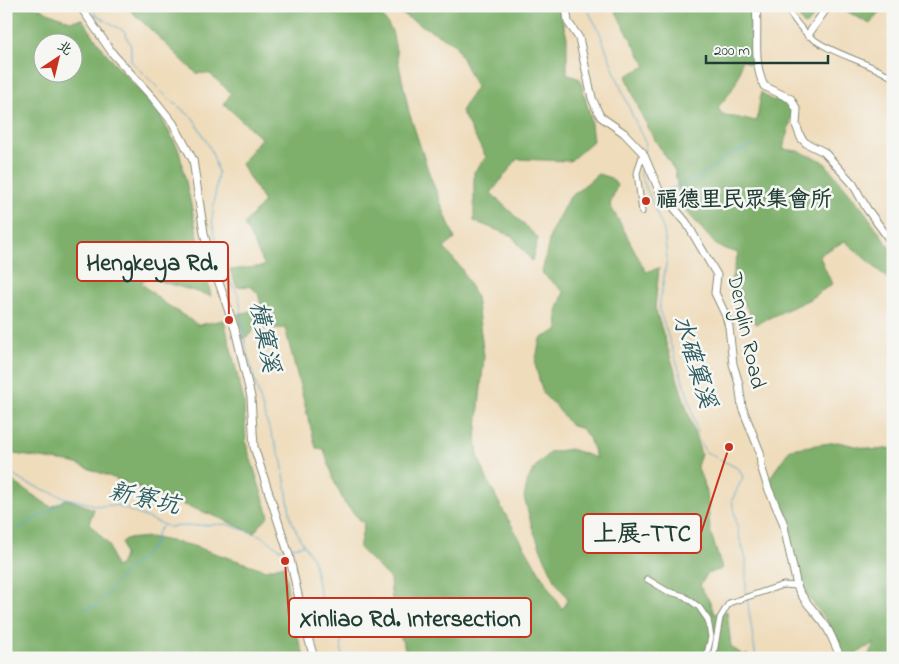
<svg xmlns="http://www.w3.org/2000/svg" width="899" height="664" viewBox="0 0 899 664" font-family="'Indie Flower','LXGW WenKai TC',sans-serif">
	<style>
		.forest { fill: #7eb06c; stroke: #4e7650; fill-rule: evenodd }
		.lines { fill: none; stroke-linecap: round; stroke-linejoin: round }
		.stream { stroke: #4ea5cb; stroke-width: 1 }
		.street-casing { stroke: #878c78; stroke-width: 7 }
		.secondary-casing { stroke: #878c78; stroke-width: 9 }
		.street { stroke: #fff; stroke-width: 5 }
		.secondary { stroke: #fff; stroke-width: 7 }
		.poi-dot { fill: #c8321e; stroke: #f6f6f2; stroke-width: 2 }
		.labels { text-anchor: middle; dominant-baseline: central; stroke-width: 5; stroke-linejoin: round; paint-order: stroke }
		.poi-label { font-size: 22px; font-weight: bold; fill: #1f3d34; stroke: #f6f6f2; text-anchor: start }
		.street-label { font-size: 22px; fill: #1f3d34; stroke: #f6f6f2 }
		.water-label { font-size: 24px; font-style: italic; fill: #2d5c61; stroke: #f6f6f2 }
		.leader { fill: none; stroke: #c8321e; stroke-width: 2 }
		.callout-dot { fill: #c8321e; stroke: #f6f6f2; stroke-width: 2 }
		.callout { fill: #f6f6f2; stroke: #c8321e; stroke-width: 2 }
		.callout-label { font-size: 24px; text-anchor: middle; font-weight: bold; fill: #1f3d34 }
	</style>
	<rect width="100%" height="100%" fill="#f6f6f2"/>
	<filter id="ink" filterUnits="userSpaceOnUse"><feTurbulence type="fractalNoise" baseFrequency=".02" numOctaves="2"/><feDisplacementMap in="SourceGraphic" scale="10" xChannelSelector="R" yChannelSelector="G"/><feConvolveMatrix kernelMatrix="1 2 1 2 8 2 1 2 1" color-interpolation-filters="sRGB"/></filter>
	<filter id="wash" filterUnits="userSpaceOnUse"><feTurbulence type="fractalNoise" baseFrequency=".0096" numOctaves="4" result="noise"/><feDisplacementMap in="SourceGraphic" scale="20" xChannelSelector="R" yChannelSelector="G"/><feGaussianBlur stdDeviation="1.12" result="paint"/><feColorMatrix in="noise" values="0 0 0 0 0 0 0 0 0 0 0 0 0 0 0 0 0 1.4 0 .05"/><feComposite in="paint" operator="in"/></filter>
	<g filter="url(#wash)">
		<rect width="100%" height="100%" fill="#efdcbb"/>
		<path class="forest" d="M6 6H33L70 21 82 19 105 52 157 110 179 150 211 296 149 278 141 283 163 302 198 325 224 320 244 402 246 444 269 516 253 533 222 519 74 463 14 454 6 446ZM72 42V72H42V42Z
			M126 6H376L392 31 409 112 430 176 455 239 444 248 461 268 476 297 484 356 476 438 478 456 487 479 501 507 557 602 563 609 568 599 556 582 542 552 532 527 524 497 528 480 536 466 550 452 571 449 596 458 589 438 582 429 570 425 556 406 543 394 535 364 540 339 558 330 557 311 564 292 542 273 551 232 568 199 598 174 611 178 617 185 610 205C623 227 634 250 646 272L659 268 655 308 701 454 697 466 707 492 710 530 722 569 707 574 700 586 710 602 714 614 727 611 731 647 743 655H748L749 658H409C395 627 392 611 390 579L359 548 364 524 345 504 333 479 324 449 316 448 285 328 255 329 244 340 238 314 262 309 258 293 250 286 237 287 230 270 265 266 244 224 264 202 241 164 261 138 224 104 231 93 210 74 196 73Z
			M394 6H558L567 37V74L580 79 590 116 593 141 570 161 517 159 491 193 538 238 532 261 512 236 474 221V172L486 157 461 111 476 87 455 44 400 13Z
			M616 6H748L756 68 741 59C741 79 731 93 718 107L722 115 757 121 761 92 773 101 778 96 793 112 783 149 798 151 823 161 862 208 893 252V279L887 278 845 241 819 255 832 284 808 300 756 324 731 281 738 253 717 246 680 204 675 171 653 137 641 114 626 76 646 66 616 13Z
			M792 6H818L810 22 804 25Z
			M837 6H883V7L870 24Z
			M837 442 875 450 893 448V658H867L875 642 850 658H846L827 621 800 587 788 527 769 479 790 449Z
			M6 477 51 507 67 499 94 509 89 523 109 545 115 567 120 565 124 556 122 543 125 539 150 537 190 545 266 570 284 565 292 621 305 658H6Z"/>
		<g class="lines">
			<path class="stream" d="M89 6 96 15 125 32 131 47V61L166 96 194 119 211 150 218 172 212 220 219 263 239 296 246 348 264 414 282 462 291 519 300 539 313 559 320 594 341 634 342 658
				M588 6C588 15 596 23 599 31 614 69 627 107 646 144L644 151
				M641 169 640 173 664 231 667 258 659 309 691 405 699 441 706 452 739 469 743 477 732 500 739 536 746 559V594
				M664 191 699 178 725 157 753 145
				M6 472 29 484 66 498 99 506 116 505 169 527 226 524 262 536 280 549 283 548
				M6 535 51 510 65 499
				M290 548 303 545
				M747 598 756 658
				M86 608 98 605 127 570 142 558 153 546 158 531 163 526"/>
		</g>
	</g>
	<g filter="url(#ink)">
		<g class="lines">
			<g class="street-casing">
				<path id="street" d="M785 6C791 15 798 26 807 34 831 55 866 60 893 78
					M642 212 637 173 643 153
					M647 579 667 591 684 596 699 607 708 620 711 637 706 658
					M713 658 720 618 729 603 783 585 797 586"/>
			</g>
			<g class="secondary-casing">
				<path id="secondary" d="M80 6 113 54 153 98 173 123 193 160 204 233 209 254 235 329 251 397 254 447 289 555 306 630 314 658
					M566 6 568 22 579 38 592 98 598 112 601 117 624 133 643 153 659 190 686 222 717 275 715 293 726 316 729 327 733 364 739 384 742 407 760 452 761 466 768 488 783 522 797 586C802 600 814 610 823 622 831 632 835 646 841 658
					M756 6C759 32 752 61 764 86L791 99 797 110 796 125 801 138 806 143 824 152 853 184 867 209 893 244
					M808 35 828 6"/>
			</g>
			<use href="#street" class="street"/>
			<use href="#secondary" class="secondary"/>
		</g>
	</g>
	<circle class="poi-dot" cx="646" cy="201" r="5"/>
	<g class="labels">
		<g class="poi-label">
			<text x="656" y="201">福德里民眾集會所</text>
		</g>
		<g class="street-label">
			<text transform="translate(745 331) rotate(78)">Denglin Road</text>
		</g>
		<g class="water-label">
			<text transform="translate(263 337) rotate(79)">橫窠溪</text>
			<text transform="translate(693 362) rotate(73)">水確窠溪</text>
			<text transform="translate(144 500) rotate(13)">新寮坑</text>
		</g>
	</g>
	<path class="leader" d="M229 320L228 262M729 447L701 533M285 561L289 617"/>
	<g class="callout-dot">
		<circle cx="229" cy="320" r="5"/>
		<circle cx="729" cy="447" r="5"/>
		<circle cx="285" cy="561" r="5"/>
	</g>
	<g class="callout">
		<rect x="77" y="242" width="151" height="39" rx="5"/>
		<rect x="583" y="514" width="118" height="39" rx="5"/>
		<rect x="289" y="598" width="242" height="39" rx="5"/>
	</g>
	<g class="callout-label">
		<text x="152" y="270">Hengkeya Rd.</text>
		<text x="642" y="541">上展-TTC</text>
		<text x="410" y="626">Xinliao Rd. Intersection</text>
	</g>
	<rect width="899" height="664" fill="none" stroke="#f6f6f2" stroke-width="25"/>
	<g transform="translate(58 58) rotate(35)"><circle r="24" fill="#f6f6f2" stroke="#a0aca6"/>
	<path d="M0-4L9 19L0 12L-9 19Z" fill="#c8321e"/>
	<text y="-8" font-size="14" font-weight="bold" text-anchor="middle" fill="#1f3d34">北</text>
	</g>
	<path d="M706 55v8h122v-8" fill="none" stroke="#1f3d34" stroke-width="2.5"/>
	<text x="714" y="55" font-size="15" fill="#1f3d34" stroke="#f6f6f2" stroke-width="4" paint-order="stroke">200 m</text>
</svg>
